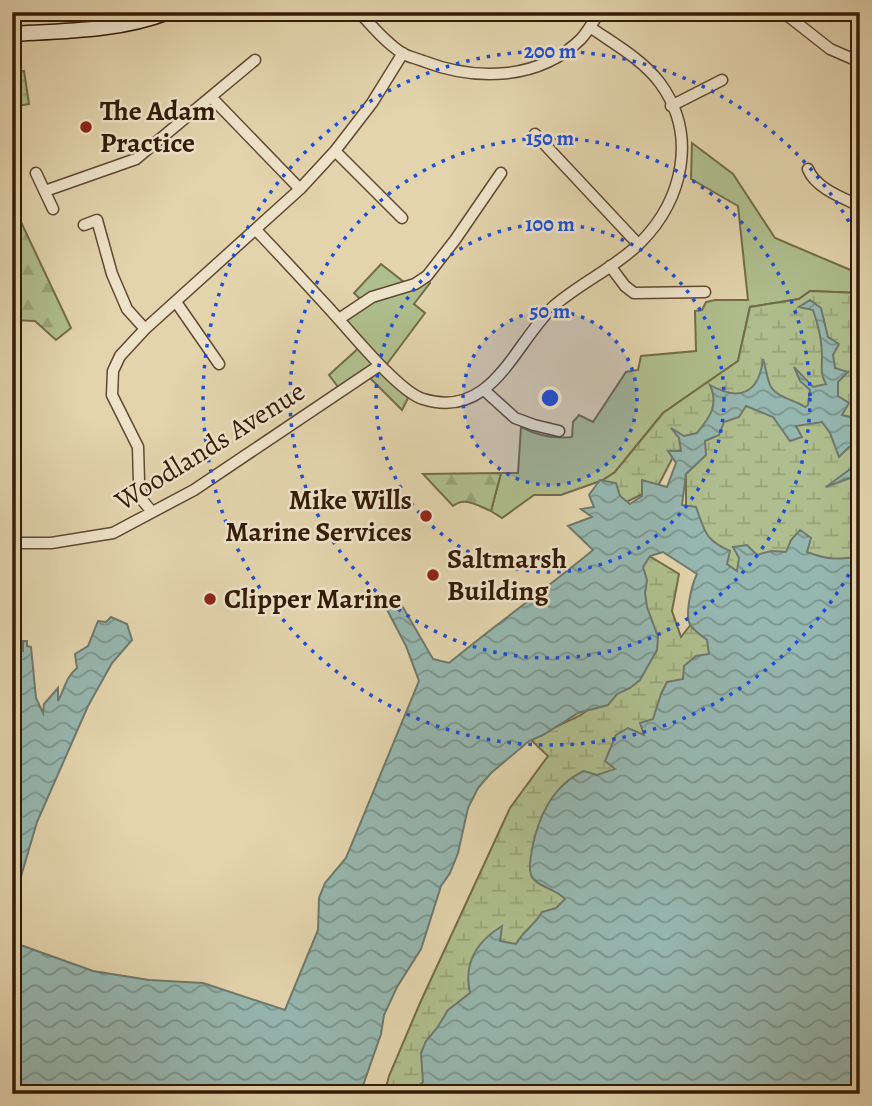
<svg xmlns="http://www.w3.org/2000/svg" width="872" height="1106" viewBox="0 0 872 1106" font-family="Alegreya,serif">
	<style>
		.grass { fill: #afbe8e; stroke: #726c4a; stroke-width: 2 }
		.forest { fill: url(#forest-firs); stroke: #726c4a; stroke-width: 2 }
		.wetland { fill: url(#wetland-marsh); stroke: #726c4a; stroke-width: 2 }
		.garden { fill: url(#garden-dots); stroke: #726c4a; stroke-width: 2 }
		.water { fill: url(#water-waves); stroke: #6f796c; stroke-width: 2 }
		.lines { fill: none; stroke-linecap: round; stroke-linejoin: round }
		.minor-casing { stroke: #604930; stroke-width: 13 }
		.secondary-casing { stroke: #341b06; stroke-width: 17 }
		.minor { stroke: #ede3ca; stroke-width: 10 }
		.secondary { stroke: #ede3ca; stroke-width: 14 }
		.ring { fill: none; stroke: #1d4ed8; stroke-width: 3.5; stroke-dasharray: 3.5 7 }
		.poi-dot { fill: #8f2418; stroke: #ede3ca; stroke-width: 2.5 }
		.labels { text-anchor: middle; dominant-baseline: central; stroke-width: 5; stroke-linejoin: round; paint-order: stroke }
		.poi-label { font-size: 28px; font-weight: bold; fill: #341b06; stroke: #ede3ca; text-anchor: start }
		.street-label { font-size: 28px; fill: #341b06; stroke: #ede3ca }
		.centre { fill: #1d4ed8; stroke: #ede3ca; stroke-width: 3.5 }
		.ring-label { font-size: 21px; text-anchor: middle; font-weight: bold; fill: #1d4ed8; stroke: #ede3ca; stroke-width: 5; stroke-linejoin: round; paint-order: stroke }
	</style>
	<defs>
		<pattern id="forest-firs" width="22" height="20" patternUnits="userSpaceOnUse" patternTransform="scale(1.75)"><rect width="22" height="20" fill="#afbe8e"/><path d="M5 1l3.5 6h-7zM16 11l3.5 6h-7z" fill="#97a379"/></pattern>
		<pattern id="wetland-marsh" width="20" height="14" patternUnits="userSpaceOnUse" patternTransform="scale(1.75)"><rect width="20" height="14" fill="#afbe8e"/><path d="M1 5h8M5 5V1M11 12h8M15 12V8" fill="none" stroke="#97a379"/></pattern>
		<pattern id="garden-dots" width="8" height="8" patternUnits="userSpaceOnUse" patternTransform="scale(1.75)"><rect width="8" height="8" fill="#afbe8e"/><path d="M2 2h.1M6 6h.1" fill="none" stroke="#97a379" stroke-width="1.8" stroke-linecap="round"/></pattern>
		<pattern id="water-waves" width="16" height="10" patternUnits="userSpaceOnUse" patternTransform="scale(1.75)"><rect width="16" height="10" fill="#96b7b0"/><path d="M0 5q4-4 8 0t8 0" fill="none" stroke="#7b948d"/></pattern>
	</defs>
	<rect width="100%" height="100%" fill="#e3d4ad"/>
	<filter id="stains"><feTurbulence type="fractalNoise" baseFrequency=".00286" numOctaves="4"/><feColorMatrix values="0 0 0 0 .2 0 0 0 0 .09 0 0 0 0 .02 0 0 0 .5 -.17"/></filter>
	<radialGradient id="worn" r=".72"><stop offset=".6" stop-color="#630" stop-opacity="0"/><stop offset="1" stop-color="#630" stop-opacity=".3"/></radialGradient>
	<path class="grass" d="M692 143 733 174 775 238 860 274V293L810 291 799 299 750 307 738 361 663 413 615 472 603 480 561 495H534L502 518 491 511 501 473H518L521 427C538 436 553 439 572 437L573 422 579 415 593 422 626 372 638 370 641 356 696 351 695 311 702 310 706 302 715 300H748L738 206 691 179Z
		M381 264 409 286 427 276 430 283 414 304 425 313 384 368 411 392 402 410 367 375 341 391 329 375 362 345 339 319 362 301 354 293Z"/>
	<path class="forest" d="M12 203 71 328 56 340 35 321 12 320Z
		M501 473 491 511C478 506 465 496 453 506L423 474Z"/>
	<path class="wetland" d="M810 291 860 293V416H852V443L860 449V826L547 1094H384L389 1076 420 1003 510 808 548 756 530 739 581 715 640 672 631 573 646 554 679 574 672 611 681 637 699 614 726 573 686 507V465L674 455 658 486 617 507 603 480 615 472 663 413 738 361 750 307 799 299Z"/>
	<path class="garden" d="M24 71 29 104 12 107V73Z"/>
	<path class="water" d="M810 300 821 308 828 337 839 344 833 355 835 368 848 372 838 382V396L849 403 842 415 854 418 860 405V447H849L839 457 830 433 822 422 796 426 802 437 790 441 773 417 746 406 739 417 724 422 719 435 705 441 706 455 686 474 682 505 696 507C705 532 705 540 730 551L727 564 737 571 739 558 733 547 747 545 757 555 771 551 786 552 791 540 800 530 811 538 807 552C828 560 838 560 860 556V1094H410L423 1082 421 1053 426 1041 437 1028 448 1010 470 993C463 963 476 942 502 926L500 941 516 944C523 931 535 925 542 912L556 908 565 899C555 888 536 887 531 875 528 866 531 858 532 849 538 817 553 785 584 771L597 775 615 769 605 761 616 735 628 728 644 735 640 723 653 719 661 694 667 682 683 679 684 666 696 656 709 654 707 640C688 626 686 624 689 602 691 591 692 584 697 574L663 552 650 556 643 567 647 580 645 593 647 607 658 637 657 650 640 680 630 688 617 694 608 705 578 713 543 735 529 741 491 773 478 788 468 808 458 853 450 873 441 886 421 949 397 987 384 1015 381 1034 360 1094H12V942L93 971 149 980 203 983 285 1010 318 930 319 898 325 883 346 858 419 681 406 646 384 604 397 597 433 659 449 663C496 624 546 589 593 550L568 526 592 517 581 509 594 507 589 495 600 480 616 483 620 496 630 504 642 496V480L667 487 676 463 668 451H681L679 438 671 428 684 436 697 433C710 417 719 405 710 385 740 402 759 393 763 359 766 368 767 380 771 387 778 398 795 400 805 407L808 405 810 390 800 381 794 367 813 387 826 384C820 373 822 368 822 356 822 340 818 324 813 310L799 307Z
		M849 470H860V479L858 475 826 487Z
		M111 617 127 624 132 640 112 663 88 706 37 822 12 907V648L23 651V641H27V646L31 647 36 698 43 713 44 704 58 688V701C65 688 66 677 77 668L75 654 88 646 98 621 106 622Z"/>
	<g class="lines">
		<g class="minor-casing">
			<path id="minor" d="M359 12C372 26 386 43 402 53 408 57 416 58 423 61 475 81 538 81 581 39 588 31 594 21 599 12
				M783 12 830 49 860 62
				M211 97 300 189
				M671 106 722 80
				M535 134 638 244
				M335 151 402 218
				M808 169C815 188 843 198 860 206
				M36 173 53 209
				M45 191 136 159 255 60
				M84 225 97 220 112 274 127 309 145 329
				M256 230C279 254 302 279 325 304 345 325 398 392 423 399 493 421 515 341 555 305 582 282 616 267 641 242 683 199 698 135 660 83 642 59 614 44 590 27
				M610 266 625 286 634 293 705 292
				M176 302 219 364
				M339 319 372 297 415 284 427 276 455 240 501 173
				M484 390 515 418 534 425 559 431
				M152 512 143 501 139 482 138 447 112 395 113 371 120 356 145 329 300 189 335 151 372 103 403 53
				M12 543H51L113 533 194 490 380 365"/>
		</g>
		<g class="secondary-casing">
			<path id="secondary" d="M12 34C63 31 120 31 168 12"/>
		</g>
		<use href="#minor" class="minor"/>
		<use href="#secondary" class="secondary"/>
	</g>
	<circle cx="550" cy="398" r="87" fill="#1d4ed8" fill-opacity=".12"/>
	<g class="ring">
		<circle cx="550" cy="398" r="87"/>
		<circle cx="550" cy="398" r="174"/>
		<circle cx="550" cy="398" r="260"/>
		<path d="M859 556A347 347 0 1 1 859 240"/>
	</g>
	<g class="poi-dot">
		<circle cx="86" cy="127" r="7"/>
		<circle cx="426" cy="516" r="7"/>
		<circle cx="433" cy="575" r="7"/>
		<circle cx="210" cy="599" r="7"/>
	</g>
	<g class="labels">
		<g class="poi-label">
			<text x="100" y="111">The Adam<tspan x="100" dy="32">Practice</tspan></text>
			<text x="412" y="500" text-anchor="end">Mike Wills<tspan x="412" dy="32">Marine Services</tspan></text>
			<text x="447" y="559">Saltmarsh<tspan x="447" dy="32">Building</tspan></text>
			<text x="224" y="599">Clipper Marine</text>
		</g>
		<g class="street-label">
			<text transform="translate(210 446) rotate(-32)">Woodlands Avenue</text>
		</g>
	</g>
	<circle cx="550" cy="398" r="10" class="centre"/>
	<g class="ring-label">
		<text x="550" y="58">200 m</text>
		<text x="550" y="145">150 m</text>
		<text x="550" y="231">100 m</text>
		<text x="550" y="318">50 m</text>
	</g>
	<rect width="872" height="1106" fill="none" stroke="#e3d4ad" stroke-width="42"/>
	<rect x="14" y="14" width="844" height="1078" fill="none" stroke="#341b06" stroke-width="3.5"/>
	<rect x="21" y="21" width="830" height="1064" fill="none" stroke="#341b06" stroke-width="2"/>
	<rect width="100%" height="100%" filter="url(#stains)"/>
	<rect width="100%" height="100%" fill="url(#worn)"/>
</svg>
